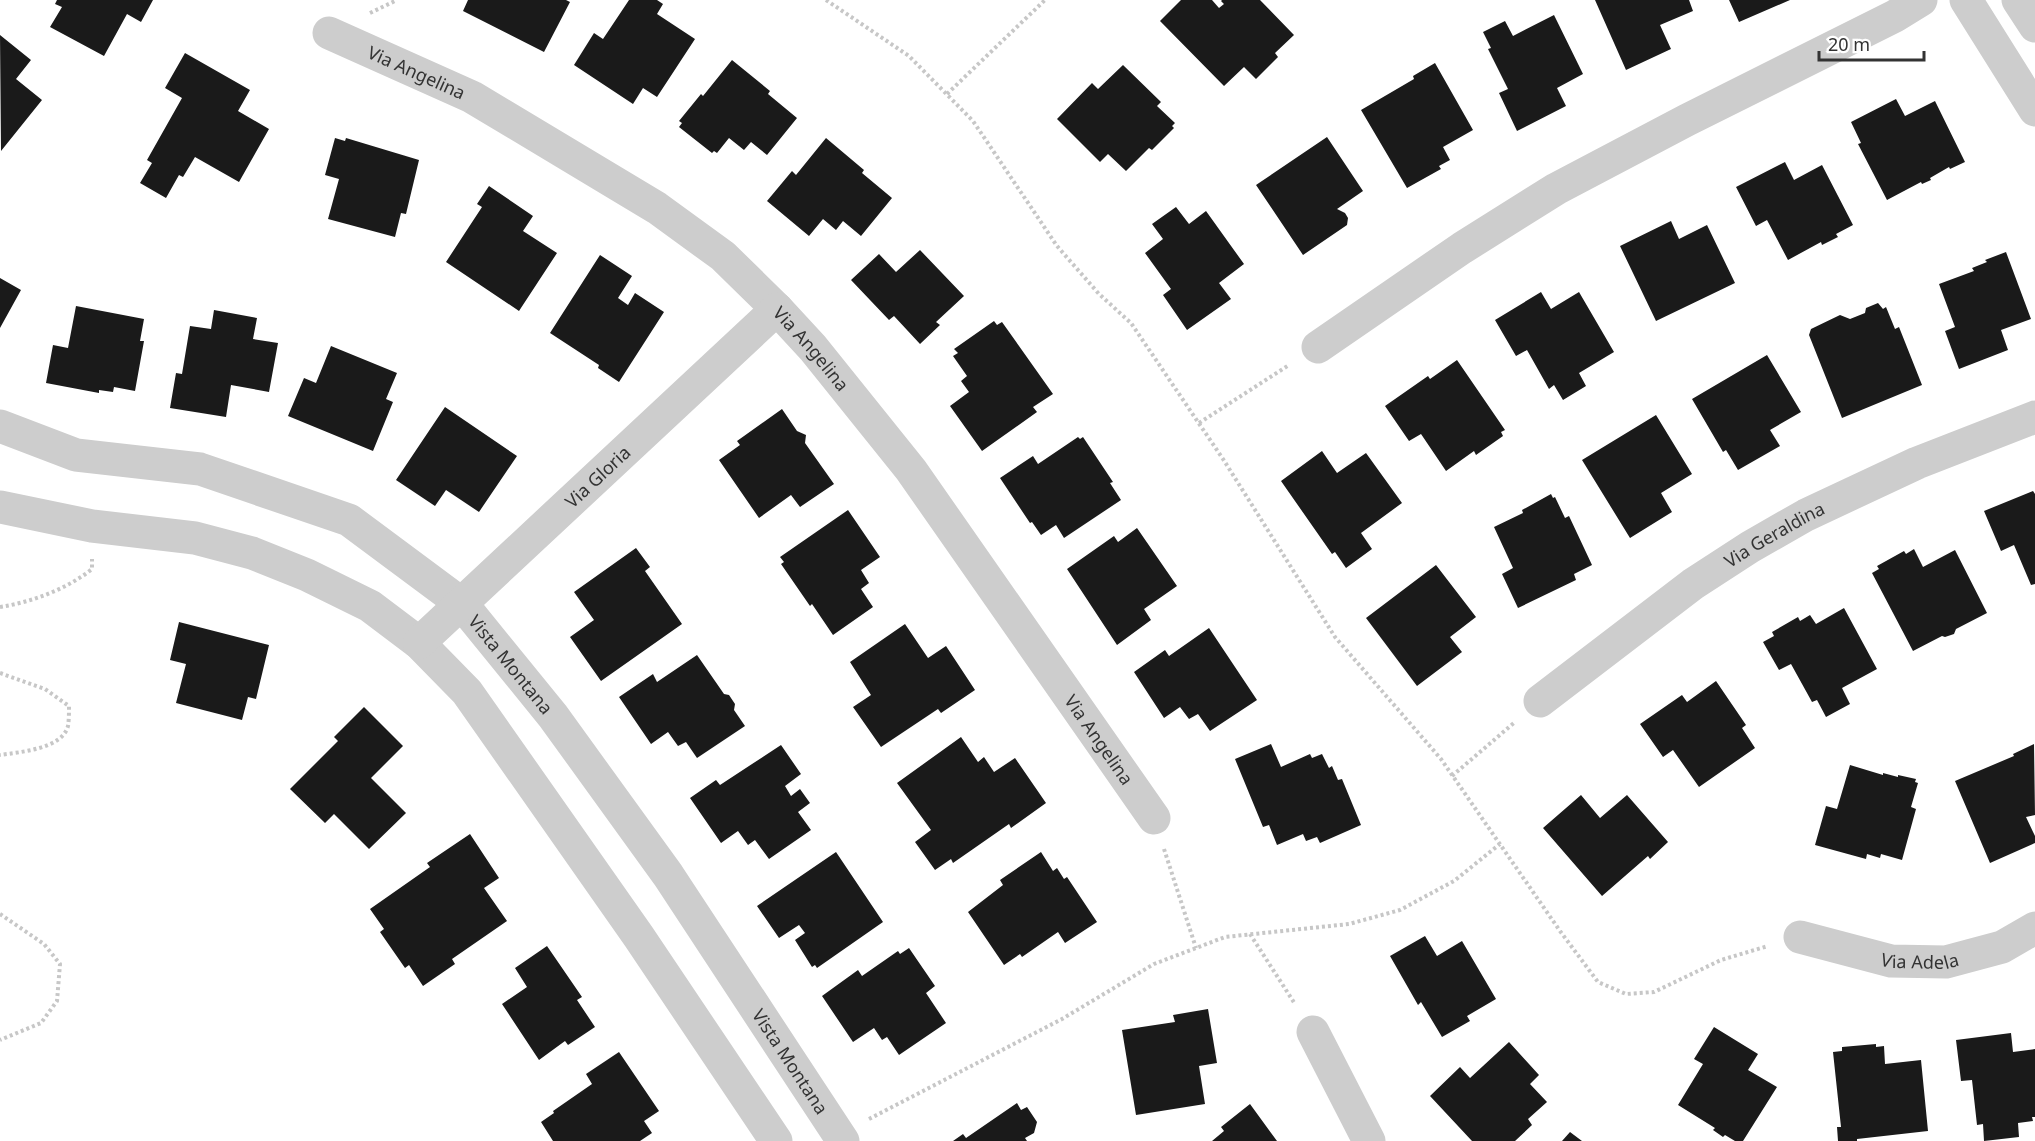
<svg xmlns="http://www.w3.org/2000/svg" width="2035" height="1141" viewBox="0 0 2035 1141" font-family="'Noto Sans',sans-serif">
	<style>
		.building { fill: #1a1a1a }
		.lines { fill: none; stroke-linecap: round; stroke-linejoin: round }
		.path { stroke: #c7c7c7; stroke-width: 4; stroke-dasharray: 3 3; stroke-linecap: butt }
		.minor { stroke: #cdcdcd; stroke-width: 33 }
		.labels { text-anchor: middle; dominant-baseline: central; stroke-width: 6; stroke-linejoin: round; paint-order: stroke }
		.street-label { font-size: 18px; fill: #333; stroke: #fff }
	</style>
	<rect width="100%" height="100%" fill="#fff"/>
	<path class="building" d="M57 0H153L141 22 127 14 104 56 50 27 62 7 55 4Z
		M468 0H566L570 2 544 52 463 11Z
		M629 0H657L663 4 657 14 695 39 657 97 643 88 633 104 574 65 594 33 603 39Z
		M1181 0H1212L1219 8 1224 4 1221 1 1222 0H1260L1294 35 1275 53 1278 57 1256 79 1244 67 1224 86 1160 21Z
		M1595 0H1689L1693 11 1660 25 1671 49 1626 70Z
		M1729 0H1790L1739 22Z
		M1554 15 1583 74 1557 88 1566 106 1517 131 1499 93 1508 89 1488 49 1491 48 1483 32 1505 21 1513 36Z
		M0 35 31 60 16 79 42 100 1 151Z
		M185 53 250 90 238 111 269 129 239 182 195 157 183 177 179 175 166 198 140 183 152 163 147 160 182 98 165 88Z
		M732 60 770 91 768 94 797 118 767 155 751 142 744 150 729 138 717 153 714 151 712 153 679 127 682 123 679 121 701 94 703 96Z
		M1435 63 1473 130 1443 147 1450 160 1439 166 1441 169 1407 188 1361 110 1414 79 1413 76Z
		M1123 65 1161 102 1157 106 1175 123 1172 126 1174 128 1152 150 1149 148 1126 171 1108 154 1100 162 1057 119 1092 83 1098 89Z
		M1896 99 1905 116 1935 101 1965 162 1950 169 1949 167 1930 178 1931 180 1922 184 1921 182 1887 200 1858 144 1861 143 1851 122Z
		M1327 137 1363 191 1337 209 1345 213 1348 218 1347 225 1303 255 1256 185Z
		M335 138 345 141 346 138 419 160 406 214 401 213 395 237 328 219 339 179 325 175Z
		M826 138 864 170 862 173 892 198 861 236 843 221 836 230 823 219 809 236 767 201 792 171 796 175Z
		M1785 162 1794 180 1822 165 1853 225 1836 234 1838 237 1822 245 1821 242 1788 260 1767 220 1756 226 1736 187Z
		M489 186 533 216 523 231 557 253 519 311 446 262 482 207 477 204Z
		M1176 207 1189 224 1206 211 1244 264 1219 283 1231 299 1187 330 1163 295 1171 289 1145 253 1163 239 1152 224Z
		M1671 221 1679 239 1707 225 1735 283 1656 321 1620 246Z
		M920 250 964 296 936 322 940 325 920 344 894 316 889 320 851 280 879 254 896 272Z
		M2006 252 2031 319 2001 330 2008 350 1959 369 1945 331 1955 327 1939 284 1974 271 1972 268 1987 262 1985 260Z
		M600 255 632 276 618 298 628 305 635 293 664 312 619 382 598 368 599 365 550 333Z
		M0 278 21 290 0 328Z
		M1541 292 1551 309 1579 292 1614 352 1579 373 1586 386 1563 400 1554 385 1549 389 1527 350 1516 356 1495 320Z
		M1878 303 1883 309 1886 307 1895 329 1899 327 1922 385 1842 418 1809 335 1811 329 1840 315 1850 319 1865 313 1866 308Z
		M76 306 144 319 140 341H144L135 391 114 387 113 392 99 390V393L46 383 53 345 68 348Z
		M214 310 257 318 253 339 278 343 269 392 231 385 226 417 170 408 176 373 182 374 190 326 211 329Z
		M994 321 997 325 1002 322 1053 394 1033 407 1037 412 982 451 950 406 969 392 961 381 967 376 953 356 958 353 954 349Z
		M331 346 397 373 386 399 393 402 373 451 288 416 304 378 316 383Z
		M1767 355 1801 412 1770 430 1780 446 1738 470 1726 450 1723 452 1692 399Z
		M1457 360 1505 430 1501 432 1503 436 1476 455 1474 451 1446 471 1421 434 1409 441 1385 406 1428 376 1430 379Z
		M445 407 517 456 479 512 446 490 435 506 396 480Z
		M782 409 797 431 806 435 805 443 834 484 800 507 791 495 759 518 719 460 740 445 737 441Z
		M1656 415 1692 474 1661 493 1672 512 1630 538 1582 460Z
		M1078 437 1080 439 1083 437 1113 482 1110 483 1121 500 1064 538 1056 525 1041 535 1032 522 1030 523 1000 478 1033 456 1038 464Z
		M1322 451 1337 473 1366 453 1402 503 1361 533 1372 549 1346 568 1335 552 1332 554 1281 481Z
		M2033 491 2035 494V584L2031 585 2014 545 2001 551 1984 511Z
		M1551 494 1553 498 1555 497 1565 518 1569 516 1592 565 1574 574 1576 580 1518 608 1502 574 1513 568 1494 527 1523 513 1522 510Z
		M848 510 880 557 861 570 869 583 861 589 873 607 833 635 812 604 810 606 781 564 784 562 780 557Z
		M1137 528 1177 586 1144 609 1151 620 1117 645 1067 569 1114 536 1118 542Z
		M636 548 650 567 645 571 682 624 601 681 570 637 594 620 574 592Z
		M1914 549 1923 567 1955 550 1987 613 1956 629 1954 634 1945 637 1942 636 1913 651 1872 573 1879 569 1877 566 1904 551 1906 554Z
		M1436 565 1476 617 1450 637 1462 652 1417 686 1366 618Z
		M1844 608 1877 669 1842 688 1850 704 1826 717 1817 700 1812 702 1791 664 1779 670 1763 642 1774 636 1772 632 1798 617 1800 621 1810 615 1816 624Z
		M179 622 269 645 256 699 248 697 242 720 176 703 186 664 170 660Z
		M905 624 928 658 946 646 975 690 941 713 938 709 881 747 853 707 871 695 850 662Z
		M1209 628 1257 700 1210 731 1198 714 1189 719 1180 707 1164 718 1134 672 1165 650 1169 656Z
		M697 655 724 694 729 695 735 704 734 710 745 726 697 758 686 742 678 746 668 732 651 744 619 697 653 674 657 682Z
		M1716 681 1746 725 1742 728 1755 748 1699 787 1673 750 1663 757 1640 724 1682 695 1687 702Z
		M364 707 403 746 371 778 406 813 369 849 334 814 325 823 290 789 338 741 334 737Z
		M961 737 978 762 984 757 994 772 1015 758 1046 803 1011 828 1009 824 953 863 951 859 935 870 915 842 931 830 897 783Z
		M1271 744 1281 767 1310 754 1312 758 1322 754 1329 768 1332 766 1338 780 1342 779 1361 825 1320 843 1317 837 1306 841 1303 834 1277 845 1269 825 1263 827 1235 759Z
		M2034 744 2035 815 2026 817 2035 836V843L1990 863 1955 781 2014 756 2013 754Z
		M781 745 801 774 785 786 791 796 800 789 810 803 798 812 811 830 769 859 755 840 748 845 738 831 721 843 690 798 716 780 720 785Z
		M1850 765 1883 775V773L1898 777V775L1916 779 1915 782 1918 783 1911 807 1916 809 1902 860 1881 854 1880 858 1867 854 1866 859 1815 845 1826 806 1837 809Z
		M1581 795 1600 818 1627 795 1668 842 1650 859 1648 856 1602 896 1543 828Z
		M470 834 499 878 484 888 507 921 452 959 455 964 423 986 409 965 405 968 380 932 384 929 370 909 430 867 427 863Z
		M836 852 883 922 817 968 815 965 812 967 795 940 805 933 799 925 779 938 757 906Z
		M1041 852 1053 871 1057 868 1064 879 1067 877 1097 922 1065 943 1058 932 1022 957 1020 954 1004 965 968 912 1003 885 1000 880Z
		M1425 936 1437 956 1462 941 1496 999 1467 1016 1470 1021 1442 1037 1421 1002 1418 1005 1390 956Z
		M547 946 582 997 577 1000 595 1027 568 1045 565 1041 539 1060 502 1004 527 987 515 968Z
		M909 948 935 986 926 993 946 1023 899 1055 887 1037 882 1040 874 1028 853 1042 822 996 858 970 862 976 898 951 900 954Z
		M1208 1009 1217 1063 1199 1066 1205 1104 1136 1115 1122 1030 1175 1022 1173 1015Z
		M1714 1027 1758 1054 1748 1070 1777 1087 1743 1141H1735L1725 1135 1723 1137 1713 1130 1715 1128 1678 1105 1703 1064 1694 1059Z
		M2011 1033 2013 1052 2035 1049V1117H2032L2033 1121 2018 1123 2019 1137 1984 1141 1983 1124 1977 1125 1972 1080 1961 1081 1956 1040Z
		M1509 1042 1539 1075 1530 1084 1547 1102 1528 1119 1532 1125 1515 1141H1472L1430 1096 1460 1067 1470 1078Z
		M1876 1044V1047L1884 1046 1885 1064 1921 1060 1928 1131 1857 1139V1141H1838L1837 1127H1841L1833 1052 1842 1051V1047Z
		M619 1052 659 1111 644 1121 652 1133 640 1141H553L541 1122 554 1113 553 1111 592 1084 586 1074Z
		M1017 1103 1021 1110 1027 1107 1037 1122 1034 1133 1025 1138 1027 1141H953L963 1134 966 1138Z
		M1250 1104 1277 1141H1212L1224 1131 1221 1127Z
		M1570 1132 1582 1141H1562Z"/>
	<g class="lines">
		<path class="path" d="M826 0 909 56 973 121 1057 246 1099 294 1131 323 1223 459 1335 637 1441 759 1560 931 1598 982 1626 994 1654 992 1721 960 1768 946
			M370 13 397 0
			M947 94 1045 0
			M1199 423 1289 365
			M0 607C32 602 67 589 92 569V559
			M0 673 45 689 69 706C69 712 69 720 68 726 62 749 20 752 0 755
			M1452 776 1515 722
			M1164 849 1196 948
			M0 914 44 944 60 964 57 1001 41 1023 0 1040
			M1250 934 1295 1004
			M869 1119 1062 1019 1154 964 1225 937 1349 924 1400 910 1454 881 1500 844"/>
		<g class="minor">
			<path d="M1966 0 2035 110"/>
			<path d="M2018 0 2035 26"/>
			<path id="s1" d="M329 33 472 97 657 208 723 256 777 309 813 348 911 470 1154 818"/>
			<path d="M1318 347 1462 248 1556 189 1687 120 1895 16 1921 0"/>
			<path id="s2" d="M0 426 76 455 200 469 349 520 462 604 553 716 668 875 843 1141"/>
			<path d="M0 507 92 526 195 538 252 553 307 575 370 606 419 643 467 692 639 937 776 1141"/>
			<path id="s3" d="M419 643 777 309"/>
			<path id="s4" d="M1540 701 1693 584 1750 547 1806 515 1917 463 2035 417"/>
			<path id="s5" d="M1800 937 1891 961 1946 962 2002 947 2035 928"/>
			<path d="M1313 1032 1369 1141"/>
		</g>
	</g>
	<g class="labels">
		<g class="street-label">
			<text stroke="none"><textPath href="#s1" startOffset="96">Via Angelina</textPath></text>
			<text stroke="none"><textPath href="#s1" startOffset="582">Via Angelina</textPath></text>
			<text stroke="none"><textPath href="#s3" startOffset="244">Via Gloria</textPath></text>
			<text stroke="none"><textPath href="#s4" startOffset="288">Via Geraldina</textPath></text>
			<text stroke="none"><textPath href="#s2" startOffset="582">Vista Montana</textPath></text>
			<text stroke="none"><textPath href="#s1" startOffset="1068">Via Angelina</textPath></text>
			<text stroke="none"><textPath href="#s5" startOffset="123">Via Adela</textPath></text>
			<text stroke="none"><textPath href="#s2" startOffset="1068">Vista Montana</textPath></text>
		</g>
	</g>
	<path d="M1819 51v9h105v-9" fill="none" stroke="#333333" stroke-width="3"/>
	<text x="1828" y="51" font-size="18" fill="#333333" stroke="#ffffff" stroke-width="4.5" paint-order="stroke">20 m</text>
</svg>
